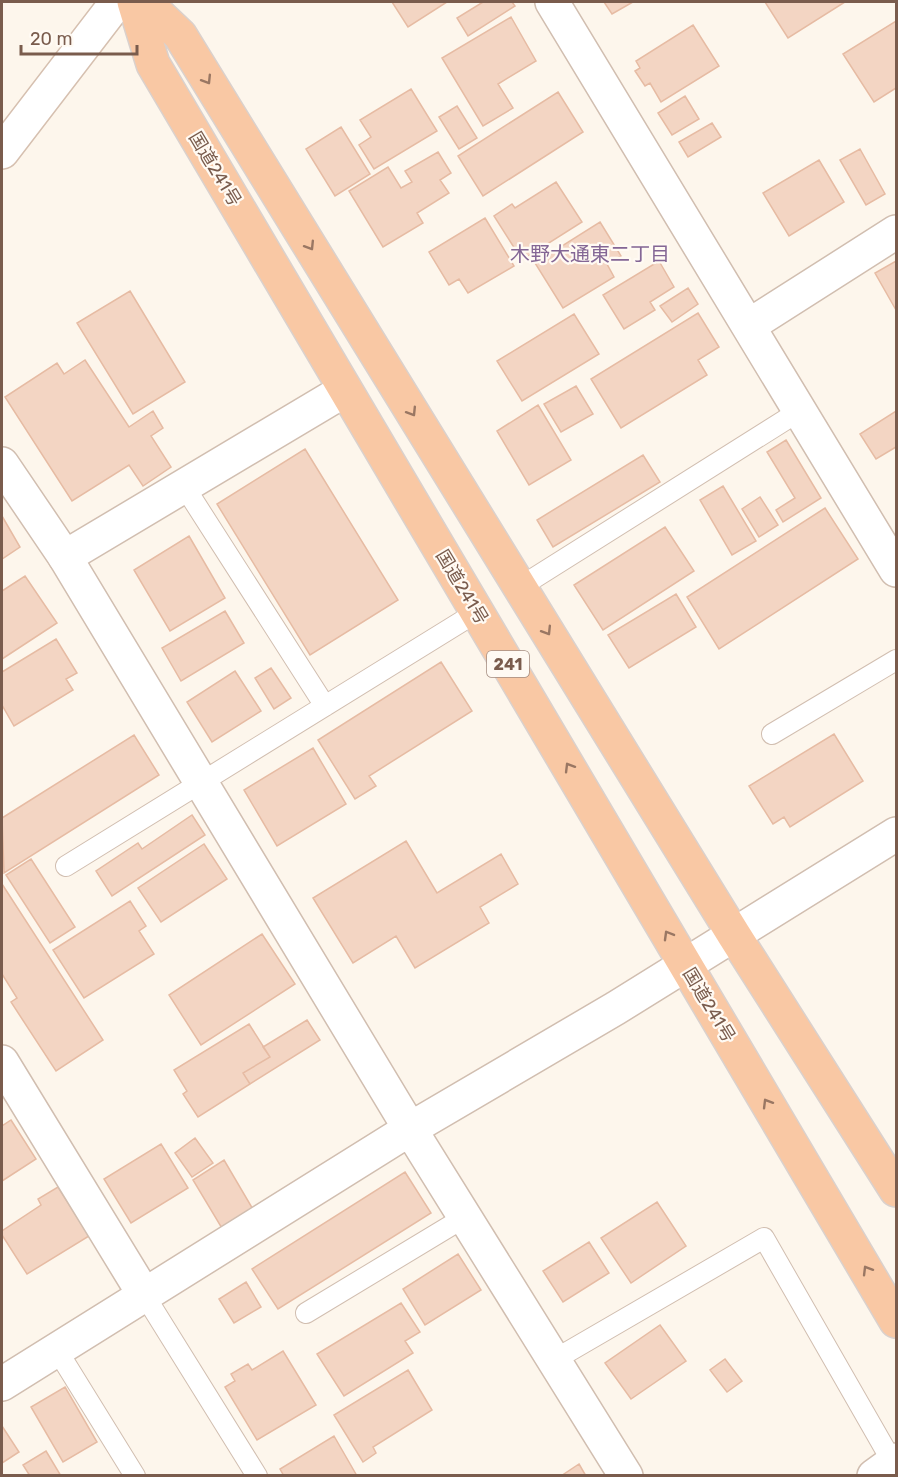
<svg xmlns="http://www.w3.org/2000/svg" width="898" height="1477" viewBox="0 0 898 1477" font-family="Rubik,'Noto Sans JP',sans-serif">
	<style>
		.building { fill: #f3d5c3; stroke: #e6bba3; stroke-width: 1.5 }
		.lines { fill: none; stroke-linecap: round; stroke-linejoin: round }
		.service-casing { stroke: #d1beb0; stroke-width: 22 }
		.minor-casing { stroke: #d1beb0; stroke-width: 36 }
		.tertiary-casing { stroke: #d1beb0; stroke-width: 36 }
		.secondary-casing { stroke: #d6c0b0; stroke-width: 36 }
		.trunk-casing { stroke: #dad1cd; stroke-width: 36 }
		.service { stroke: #fff; stroke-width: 20 }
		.minor { stroke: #fff; stroke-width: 33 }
		.tertiary { stroke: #fff; stroke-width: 33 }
		.secondary { stroke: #fff; stroke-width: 33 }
		.trunk { stroke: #f9c8a4; stroke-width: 33 }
		.oneway { stroke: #9a7763 }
		.labels { text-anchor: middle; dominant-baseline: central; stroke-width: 4.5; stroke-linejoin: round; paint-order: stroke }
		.shield { fill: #fffaf3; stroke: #a28b7f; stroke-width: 1.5 }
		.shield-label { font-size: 16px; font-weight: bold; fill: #7a5c4d }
		.street-label { font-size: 18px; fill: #7a5c4d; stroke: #fffaf3 }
		.neighbourhood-label { font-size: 20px; fill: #846695; stroke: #fffaf3 }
	</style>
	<rect width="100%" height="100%" fill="#fdf6ec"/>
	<path class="building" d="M392 2H447L408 27Z
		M483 2H512L515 6 468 36 457 18Z
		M604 2H633L612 14Z
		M765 2H845L788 38Z
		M511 17 536 61 498 84 513 108 483 126 442 58Z
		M896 21V88L874 102 843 54Z
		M693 25 719 66 661 102 650 83 645 86 635 71 640 68 636 61Z
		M411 89 437 131 374 169 359 145 371 137 360 120Z
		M558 92 583 132 483 196 458 156Z
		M685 96 699 119 672 135 658 113Z
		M457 106 477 138 459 149 439 117Z
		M712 123 721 137 688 157 679 142Z
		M341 127 370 174 335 196 306 149Z
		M860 149 885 194 866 205 840 160Z
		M438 152 451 173 440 180 449 193 417 213 423 223 383 247 349 191 388 167 401 188 412 182 405 171Z
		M819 160 844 202 789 236 763 193Z
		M556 182 582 222 522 260 494 216 512 204 515 208Z
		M485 218 514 266 468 293 459 279 449 285 429 252Z
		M600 222 621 256 607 264 614 277 563 308 535 263Z
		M659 261 674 287 650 302 655 310 624 329 603 295Z
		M896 261V310L875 273Z
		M688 288 698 304 672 322 660 306Z
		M130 291 185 382 133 414 77 323Z
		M698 313 719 347 698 360 707 375 621 428 591 379Z
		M574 314 599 354 522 401 497 361Z
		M85 360 129 427 153 411 163 428 151 436 171 467 143 486 129 465 72 501 5 397 57 363 64 374Z
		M576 386 593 414 561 432 544 404Z
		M538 405 571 460 529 485 497 431Z
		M896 411V447L876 459 860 434Z
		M786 440 821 498 783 522 776 510 795 498 767 452Z
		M305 449 398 600 310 655 217 504Z
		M643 455 660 482 553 547 537 520Z
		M723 486 756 541 732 555 700 500Z
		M760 497 778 525 759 537 742 509Z
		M825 508 858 559 719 649 687 597Z
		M2 516 20 547 2 559Z
		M665 527 694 571 603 630 574 585Z
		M189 536 225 598 170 631 134 570Z
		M25 576 57 623 2 659V591Z
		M676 594 696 627 629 668 608 635Z
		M225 611 244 643 181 681 162 648Z
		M56 639 77 673 66 679 73 690 14 726 2 705V672Z
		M441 662 472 711 369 776 376 786 355 799 318 740Z
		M271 668 291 698 274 709 255 678Z
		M235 671 261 711 212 742 187 702Z
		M834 734 863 781 790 827 784 817 773 824 749 786Z
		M134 735 159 775 4 873 2 818Z
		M313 748 346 804 277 846 244 790Z
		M192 815 205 835 112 896 96 871 138 843 142 849Z
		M406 841 437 893 501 854 518 884 480 907 489 923 415 968 396 936 353 963 313 898Z
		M204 844 227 879 161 922 138 888Z
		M31 859 75 927 50 943 6 875Z
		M2 884 103 1040 56 1071 11 1002 17 998 2 974Z
		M130 901 146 926 139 931 154 954 84 998 53 950Z
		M262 934 295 984 201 1045 169 995Z
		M307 1020 320 1040 250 1084 243 1073 270 1057 263 1047Z
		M249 1024 270 1057 243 1073 250 1084 198 1117 183 1094 187 1091 174 1070Z
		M11 1120 36 1159 2 1181V1126Z
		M195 1138 213 1163 192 1177 175 1153Z
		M161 1144 188 1188 131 1223 104 1179Z
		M224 1160 254 1211 223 1230 193 1180Z
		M405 1172 431 1213 278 1309 252 1269Z
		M58 1187 89 1236 27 1274 2 1235V1231L41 1205 38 1199Z
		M657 1202 686 1246 631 1283 601 1238Z
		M589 1242 609 1273 563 1302 543 1271Z
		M458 1254 481 1290 425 1325 403 1289Z
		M246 1282 261 1307 234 1323 219 1299Z
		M401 1303 420 1332 405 1341 413 1353 344 1396 317 1354Z
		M660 1325 686 1361 631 1399 605 1363Z
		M283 1351 316 1405 257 1440 225 1387 235 1381 231 1374 248 1364 252 1370Z
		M725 1359 742 1381 727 1392 710 1370Z
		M408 1370 432 1410 373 1447 376 1453 363 1462 334 1415Z
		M65 1387 97 1442 63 1462 31 1407Z
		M2 1426 19 1452 2 1463Z
		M334 1436 357 1476H284L280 1469Z
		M46 1451 61 1476H30L23 1465Z
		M579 1464 586 1476H561Z"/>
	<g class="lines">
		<g class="service-casing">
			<path id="service" d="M184 486 325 706
				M520 587 801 410
				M772 734 896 660
				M66 866 477 612
				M145 1296 257 1476
				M306 1313 465 1217
				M57 1350 135 1476
				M554 1360 764 1238 893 1463"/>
		</g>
		<g class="minor-casing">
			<path id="minor" d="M552 2 896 570
				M750 325 896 232
				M2 464 65 557 410 1129 626 1476
				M2 1062 145 1296
				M2 1384 410 1129 616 1008 896 834
				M874 1476 896 1460"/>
		</g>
		<g class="tertiary-casing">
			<path id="tertiary" d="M65 557 345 390"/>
		</g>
		<g class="secondary-casing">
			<path id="secondary" d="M2 152 117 2"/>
		</g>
		<g class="trunk-casing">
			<path id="trunk" d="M134 2 153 64 896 1321
				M145 2 180 35 734 935 896 1190"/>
		</g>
		<use href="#service" class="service"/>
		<use href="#minor" class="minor"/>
		<use href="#tertiary" class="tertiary"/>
		<use href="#secondary" class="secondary"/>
		<use href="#trunk" class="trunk"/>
	</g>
	<defs><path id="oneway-chevron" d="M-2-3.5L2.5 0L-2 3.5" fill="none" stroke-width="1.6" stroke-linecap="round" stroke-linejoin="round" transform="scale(1.5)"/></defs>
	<g class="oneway">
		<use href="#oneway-chevron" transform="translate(207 80) rotate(58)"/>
		<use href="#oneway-chevron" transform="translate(310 246) rotate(58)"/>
		<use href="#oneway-chevron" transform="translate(412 412) rotate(58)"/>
		<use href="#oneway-chevron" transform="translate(547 631) rotate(58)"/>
		<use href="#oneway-chevron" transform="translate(569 767) rotate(-121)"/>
		<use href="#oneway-chevron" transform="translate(668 935) rotate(-120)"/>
		<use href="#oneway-chevron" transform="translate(767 1103) rotate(-121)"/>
		<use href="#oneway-chevron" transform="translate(867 1270) rotate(-121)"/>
	</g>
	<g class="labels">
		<rect class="shield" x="487" y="651" width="42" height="26" rx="4.5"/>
		<g class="shield-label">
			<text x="508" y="664">241</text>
		</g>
		<g class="street-label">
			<text transform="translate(215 169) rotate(59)">国道241号</text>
			<text transform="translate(462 587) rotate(59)">国道241号</text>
			<text transform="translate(709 1005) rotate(59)">国道241号</text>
		</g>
		<g class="neighbourhood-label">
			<text x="590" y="254">木野大通東二丁目</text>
		</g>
	</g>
	<rect width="898" height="1477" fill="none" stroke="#7a5c4d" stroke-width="6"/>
	<path d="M21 45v9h116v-9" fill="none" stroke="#7a5c4d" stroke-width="3"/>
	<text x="30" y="45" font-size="18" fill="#7a5c4d" stroke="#fffaf3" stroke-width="4.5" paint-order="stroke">20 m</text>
</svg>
